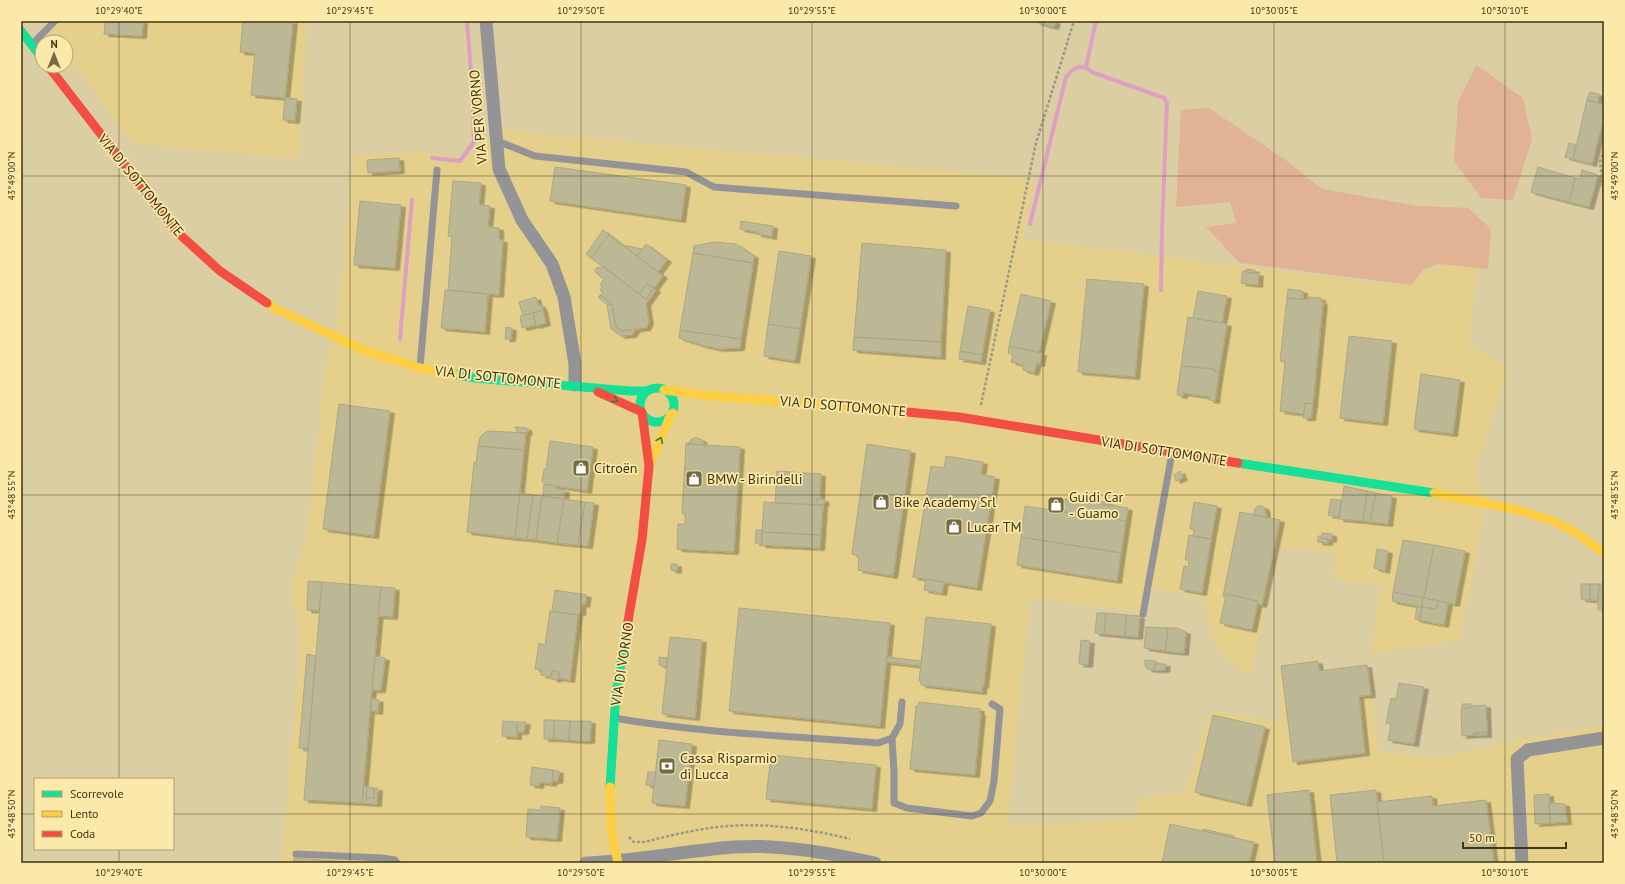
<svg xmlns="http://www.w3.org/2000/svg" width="1625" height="884" viewBox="0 0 1625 884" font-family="'PT Sans',sans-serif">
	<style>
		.built { fill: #e4d08b }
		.green { fill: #e2b294 }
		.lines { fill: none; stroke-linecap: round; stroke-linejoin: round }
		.stream { stroke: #dda0c2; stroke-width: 4 }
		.building { fill: #bcb794; stroke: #aca784; filter: url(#shadow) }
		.path { stroke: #9b988a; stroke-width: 2.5; stroke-dasharray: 3 2; stroke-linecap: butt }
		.lane { stroke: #949497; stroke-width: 7 }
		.street { stroke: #949497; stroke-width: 13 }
		.fast { stroke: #16e098; stroke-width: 9 }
		.slow { stroke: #ffcf43; stroke-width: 9 }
		.jam { stroke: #f24e42; stroke-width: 9 }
		.oneway { stroke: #2c824f }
		.ticks { fill: none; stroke: #3e3513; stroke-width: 1; stroke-opacity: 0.45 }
		.labels { text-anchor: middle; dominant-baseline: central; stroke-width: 3.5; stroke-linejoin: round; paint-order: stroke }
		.street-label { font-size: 14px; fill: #3e3513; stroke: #fbe9aa }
		.poi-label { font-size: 14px; fill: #3e3513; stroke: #fbe9aa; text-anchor: start }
		.neatline { fill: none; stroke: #3e3513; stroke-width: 1.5 }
		.ticks-label { font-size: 10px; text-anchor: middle; fill: #3e3513 }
	</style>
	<defs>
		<filter id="shadow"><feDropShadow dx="4.5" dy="2.5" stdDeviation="0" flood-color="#0004"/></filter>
	</defs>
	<rect width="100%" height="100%" fill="#dbcea2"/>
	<path class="built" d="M41 21H307L299 159 133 144 66 54V42H57Z
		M501 130 1034 179 1023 239 1397 286 1449 264 1476 268 1470 345 1508 367 1474 477 1488 497 1459 640 1370 654 1382 587 1333 578 1336 552 1279 547 1250 677 1222 656 1209 630 1205 599 1153 588 1138 612 1030 598 1007 826 1137 819 1140 798 1185 793 1210 710 1281 722 1278 665 1320 659 1322 669 1369 664 1378 752 1441 758 1518 740 1604 725V863H282L301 638 291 589 307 535 327 355 337 322 354 155 412 152 467 158Z"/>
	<path class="green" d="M1476 65 1523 98 1532 139 1513 200 1481 198 1454 161 1458 102Z
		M1209 108 1287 161 1322 189 1418 206 1468 208 1491 229 1488 269 1438 264 1423 270 1411 285 1240 263 1206 227 1236 223 1230 202 1176 207 1181 110Z"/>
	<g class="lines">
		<path class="stream" d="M1086 67 1096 21
			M432 158 460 161 474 142 472 85 467 21
			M1030 224 1066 77C1074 67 1081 63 1092 72L1164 98 1167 103 1162 229 1161 290
			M400 339 412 200"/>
	</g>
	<path class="building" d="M105 21H143L142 36 104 34Z
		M243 21H293L285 98 251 95 255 53 240 52Z
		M1036 21H1046L1045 25 1036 22Z
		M1046 21H1056L1054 27 1045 25Z
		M1590 92 1599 94 1598 103 1587 100Z
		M285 98 297 99 295 121 283 120Z
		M1587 100 1604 105V117L1592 164 1573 159Z
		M1569 143 1576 145 1573 159 1565 157Z
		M399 158 400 171 368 173 367 160Z
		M555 167 686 185 681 220 550 201Z
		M1538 167 1575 178 1569 202 1531 192Z
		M1582 170 1598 175 1589 207 1569 202 1575 178 1580 179Z
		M453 181 481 183 479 205 490 206 488 227 499 228V240H503L499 295 448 290 452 237 448 236Z
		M360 201 401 205 395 268 354 265Z
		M741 221 773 226 772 237 757 234V232L740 229Z
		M603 230 609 235 591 258 586 254Z
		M609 235 663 276 654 288 647 284 639 294 591 258Z
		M715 242 736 244 754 256 753 263 693 253 694 246Z
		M862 243 946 250 941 342 854 337Z
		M646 244 667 260 658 272 637 256Z
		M624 246H628L642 249 637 256Z
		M779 251 811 256 800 329 768 324Z
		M693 253 753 263 741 339 680 330Z
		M603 266 648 301 646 304 649 322 646 328 622 331 616 327 612 304 600 295 603 292 600 290 602 287 600 285 604 279 597 274 595 270 598 267 601 268Z
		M1246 269 1255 270 1254 273 1245 272Z
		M1243 271 1259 274 1258 285 1241 283Z
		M1087 279 1144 284 1135 377 1078 372Z
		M647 284 654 288 646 299 639 294Z
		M654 288 656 290 648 301 646 299Z
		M1288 289 1303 291V299L1287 298Z
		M445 290 488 294 485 332 441 328Z
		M1198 291 1227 296 1222 323 1193 318Z
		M1021 294 1051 301 1039 353 1009 346Z
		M600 295 606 299 612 304 607 305 598 297Z
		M536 297 538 305H541L543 310 523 316 519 302Z
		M1309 297 1321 298V302H1323L1313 404 1305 403 1304 414 1280 411 1285 362 1280 361 1287 298 1309 300Z
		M612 304 616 327 622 331 636 329 632 335 621 336 611 329 607 305Z
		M968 306 990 310 982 355 960 351Z
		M543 310 546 323 536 326 533 313Z
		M533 313 536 325 522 328 520 316Z
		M1188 317 1227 324 1219 372 1214 371V369L1181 366Z
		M768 324 800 329 795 361 764 356Z
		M506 327 512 328 511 339H505Z
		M680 330 741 339 740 348 720 349 705 346 679 338Z
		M1349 336 1392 341 1383 423 1340 418Z
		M854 337 941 342V357L853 350Z
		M1009 346 1042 353 1040 364 1037 363 1034 373 1023 370 1024 365 1011 362 1013 355 1008 353Z
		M960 351 982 355 981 362 959 359Z
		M1181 366 1214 369V371L1219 372 1215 401 1209 400 1210 397 1183 393V396L1177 395Z
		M1421 374 1460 380 1453 434 1414 429Z
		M1305 403 1313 404 1311 418H1303Z
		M339 404 390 411 374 536 323 529Z
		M515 427 527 428 528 432 526 433H518Z
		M487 431 526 433 524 450 478 446 480 437Z
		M693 438H698L702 440 704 445 687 444Z
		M550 441 593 447 587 491 544 484V483L542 482 544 469H546Z
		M686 443 704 445V446L707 445 740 447 734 552 677 549 678 524H685V514H682Z
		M867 444 911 451 893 576 858 570 859 556 852 554Z
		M478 446 524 450 515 538 467 532 474 462 476 463Z
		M946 456 983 462 981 474 995 477 977 588 913 577 931 466 944 468Z
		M777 471 821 474 820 499H817L816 505 775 503Z
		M1180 471 1183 478 1176 481 1174 475Z
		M544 484 556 486V489L565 490 564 499 543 496Z
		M1344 486 1367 491 1363 521 1339 519Z
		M1367 491 1376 493 1370 522 1363 521Z
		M520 493 533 495 527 539 515 538Z
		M1376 493 1392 496 1388 524 1370 522Z
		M533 495 542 496 536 540 527 539Z
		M542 496 564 499 557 543 536 540Z
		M564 499 585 502 578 545 557 543Z
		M817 499H823L825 502 823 505H816Z
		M1065 499 1128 508 1126 521 1063 512Z
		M1082 499 1111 503V505L1082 501Z
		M1331 499 1341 500 1339 517 1328 515Z
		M585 502 594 503 588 546 578 545Z
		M764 502 823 505 821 535 762 532Z
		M1194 502 1217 506 1211 539 1193 536 1194 530 1190 529Z
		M1025 506 1126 521 1121 553 1021 537Z
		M1258 506H1262L1265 508 1266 517 1253 515 1255 509Z
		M1240 512 1280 520 1262 605 1257 604 1258 601 1226 594 1225 597 1223 596Z
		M756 530H762V543H755Z
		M762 532 821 535 820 548 761 545Z
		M1322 533 1332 534V540L1321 538Z
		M1189 535 1211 539 1202 593 1180 589 1184 566 1188 567 1189 560H1185Z
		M1318 536H1321V538L1328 539V543L1318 542Z
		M1021 537 1121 553 1117 581 1017 565Z
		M1403 540 1434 545 1424 598 1393 592Z
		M1434 545 1465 551 1455 604 1424 598Z
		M1377 549 1388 551 1385 571 1374 568Z
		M671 564H677V571L671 570Z
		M926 579 944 582 942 593 924 590Z
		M308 581 322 582 319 611 307 610Z
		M322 582 381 587 362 803 304 800Z
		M1581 584H1590V600L1581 599Z
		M1590 584H1599L1598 600H1590Z
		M1599 584H1604V610H1598Z
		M381 587 395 588 393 617 378 616Z
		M555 590 587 595 585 605 582 604 581 613H578V615L552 611Z
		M1393 592 1423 598 1422 607 1392 601Z
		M1226 594 1258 601 1252 630 1220 623Z
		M1423 598 1439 601 1436 609 1422 607Z
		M1439 601 1448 603 1444 625 1419 620 1422 607 1436 609Z
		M1417 606 1422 607 1419 620 1415 619Z
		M739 608 890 623 880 726 729 711Z
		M550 611 578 615 570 680 558 678 560 675 557 671H552L551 677 541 675 542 670 535 669 539 643 545 645Z
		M1097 613H1106L1104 634 1095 633Z
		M1106 613 1126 615 1125 636 1104 634Z
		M1126 615 1140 616 1138 637 1125 636Z
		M926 617 991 624 984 686H982V692L921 685V681H919Z
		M1146 627 1168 628 1165 651 1144 648Z
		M1168 628H1177L1186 632 1184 653 1165 651Z
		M670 637 702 640 695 718 662 714Z
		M1081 640 1090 641 1088 665 1079 664Z
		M307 654 316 656 308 749 299 748Z
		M375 656 385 658 381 690H372Z
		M659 657 667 658V667L659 665Z
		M887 657 921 661V666L886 662Z
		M1145 660 1156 661 1154 670 1147 669V667L1145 666Z
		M1318 661 1319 671 1367 665 1371 695 1359 696 1365 753 1293 762 1281 666Z
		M1155 664H1166L1165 670H1154Z
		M550.5 675a4.5 4.5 0 1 1 9 0a4.5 4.5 0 1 1-9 0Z
		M1399 683 1424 687 1414 744 1388 740 1391 724 1386 723 1391 698 1396 699Z
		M372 699 379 700 378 712 371 711Z
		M919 702 980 709 979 713H981L975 775 910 769 916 706H918Z
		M1462 704H1471V708H1462Z
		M1486 705 1487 732 1474 733V735L1462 736 1461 709 1471 708V706Z
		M1213 715 1265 727 1247 804 1195 792Z
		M544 720H554V739H544Z
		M554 720 570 721 569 740 554 739Z
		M503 721 517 722V737L502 736Z
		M570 721H582L581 741 569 740Z
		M582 721H591L590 741H581Z
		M517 722H526L524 732H517Z
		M1487 732V735H1474V733Z
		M659 740 692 744 685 806 652 803Z
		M771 755 876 765 872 809 766 799Z
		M532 767 553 770 552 784 540 782 539 786 530 785Z
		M553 770 559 771 558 781H552Z
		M648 772H656L654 786 646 785Z
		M364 786 367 787 366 798H374V788H378L377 804 362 803Z
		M367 787 374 788V798H366Z
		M1309 790 1317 863H1275L1267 795Z
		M1376 790 1384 863H1337L1330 795Z
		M1549 794 1550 823 1535 824 1534 795Z
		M1432 796 1433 806 1486 800 1494 863H1384L1377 802Z
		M1553 803 1565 804 1567 822 1550 823 1549 804Z
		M541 806 560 808 557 839 526 837 528 809 540 810Z
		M1170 824 1254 842 1249 863H1162Z
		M1203 829 1234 836V838L1203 831Z
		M294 858 363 863H293Z"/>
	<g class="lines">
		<path class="path" d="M1604 150 1600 162 1604 196
			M981 405 1036 143 1074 21
			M629 837 634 842H645C668 836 692 830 717 827 762 822 806 828 850 839"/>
		<path class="lane" d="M32 44 55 21
			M497 141 535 156 686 172 714 187 956 206
			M420 367 437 170
			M1143 614 1172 453
			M614 718C701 733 790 736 878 743L892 738 900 724 902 702
			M892 738 894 772V803L907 808 972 816 981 813 990 801 994 781 1000 709 992 704
			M296 854 382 858 395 860 397 863"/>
		<path class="street" d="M486 21 499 169 522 220 552 264 564 297 575 364V385
			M586 863C636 861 684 851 734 847 781 844 829 853 875 863
			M1522 863 1517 759 1528 750 1604 738"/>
		<path class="fast" d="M21 31 42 58
			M454 374 475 378 630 391H647
			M640 405a17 17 0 1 1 34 0a17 17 0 1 1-34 0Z
			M1238 463 1434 493
			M610 787 616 693 627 627"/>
		<path class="slow" d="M267 303 274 308 366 351 420 368 454 374
			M664 390 712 396 907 412
			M649 466 671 414 673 413
			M1434 493 1514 509 1551 520 1578 534 1604 553
			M610 787 611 830 618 863"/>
		<path class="jam" d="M48 66 176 231 220 271 267 303
			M598 392 642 412 649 466 642 540 627 627
			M907 412 959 417 1238 463"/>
	</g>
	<defs><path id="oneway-chevron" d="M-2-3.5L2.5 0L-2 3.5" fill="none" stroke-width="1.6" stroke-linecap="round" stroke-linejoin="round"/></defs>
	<g class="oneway">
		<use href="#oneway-chevron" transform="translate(615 400) rotate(26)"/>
		<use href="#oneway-chevron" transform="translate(660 440) rotate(-67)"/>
	</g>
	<path class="ticks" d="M119 21V779M350 21V863M581 21V863M812 21V863M1043 21V863M1274 21V863M1505 21V863M21 176H1604M21 495H1604M21 814H35M173 814H1604M119 849V863"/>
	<defs>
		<g id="shop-square" transform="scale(0.9)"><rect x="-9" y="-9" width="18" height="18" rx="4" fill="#756b45" stroke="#fbe9aa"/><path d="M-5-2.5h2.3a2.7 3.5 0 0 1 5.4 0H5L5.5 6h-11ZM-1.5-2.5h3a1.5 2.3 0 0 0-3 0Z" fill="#fff"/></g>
		<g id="bank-square" transform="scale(0.9)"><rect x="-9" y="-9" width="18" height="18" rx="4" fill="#756b45" stroke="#fbe9aa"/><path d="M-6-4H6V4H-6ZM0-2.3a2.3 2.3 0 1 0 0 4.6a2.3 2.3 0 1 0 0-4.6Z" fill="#fff"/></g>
	</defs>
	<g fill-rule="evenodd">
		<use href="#shop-square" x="581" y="468"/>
		<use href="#shop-square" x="694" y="479"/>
		<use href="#shop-square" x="881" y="502"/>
		<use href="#shop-square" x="1056" y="505"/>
		<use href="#shop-square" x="954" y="527"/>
		<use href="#bank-square" x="667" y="766"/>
	</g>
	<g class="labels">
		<g class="street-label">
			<text transform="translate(478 117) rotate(-95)">VIA PER VORNO</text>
			<text transform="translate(141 185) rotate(51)">VIA DI SOTTOMONTE</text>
			<text transform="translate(498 377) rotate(6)">VIA DI SOTTOMONTE</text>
			<text transform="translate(843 406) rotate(5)">VIA DI SOTTOMONTE</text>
			<text transform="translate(1164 451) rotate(9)">VIA DI SOTTOMONTE</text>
			<text transform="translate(622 664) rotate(-81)">VIA DI VORNO</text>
		</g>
		<g class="poi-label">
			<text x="594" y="468">Citroën</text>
			<text x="707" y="479">BMW - Birindelli</text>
			<text x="1069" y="497">Guidi Car<tspan x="1069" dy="16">- Guamo</tspan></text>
			<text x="894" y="502">Bike Academy Srl</text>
			<text x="967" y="527">Lucar TM</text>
			<text x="680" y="758">Cassa Risparmio<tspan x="680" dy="16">di Lucca</tspan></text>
		</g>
	</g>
	<rect width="1625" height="884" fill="none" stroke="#fbe9aa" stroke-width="44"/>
	<rect x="34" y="778" width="140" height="72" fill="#fbe9aa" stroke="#afa16e"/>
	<rect x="42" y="791" width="20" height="6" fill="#16e098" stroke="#afa16e"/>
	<text x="70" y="798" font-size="12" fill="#3e3513">Scorrevole</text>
	<rect x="42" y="811" width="20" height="6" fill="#ffcf43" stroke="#afa16e"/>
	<text x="70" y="818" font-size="12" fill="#3e3513">Lento</text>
	<rect x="42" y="831" width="20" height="6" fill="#f24e42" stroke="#afa16e"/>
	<text x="70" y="838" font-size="12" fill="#3e3513">Coda</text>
	<g transform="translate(54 54)"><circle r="19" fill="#fbe9aa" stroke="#afa16e"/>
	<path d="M0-3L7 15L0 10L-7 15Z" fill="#756b45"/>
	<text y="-6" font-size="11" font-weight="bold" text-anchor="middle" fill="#3e3513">N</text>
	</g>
	<path d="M1463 842v6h103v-6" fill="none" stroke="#3e3513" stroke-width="2"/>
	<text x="1469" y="842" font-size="12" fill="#3e3513" stroke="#fbe9aa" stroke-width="3" paint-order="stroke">50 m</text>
	<rect x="22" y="22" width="1581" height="840" class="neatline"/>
	<g class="ticks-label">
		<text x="119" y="14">10°29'40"E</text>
		<text x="350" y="14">10°29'45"E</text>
		<text x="581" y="14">10°29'50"E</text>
		<text x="812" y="14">10°29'55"E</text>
		<text x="1043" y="14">10°30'00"E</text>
		<text x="1274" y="14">10°30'05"E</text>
		<text x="1505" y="14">10°30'10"E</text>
		<text transform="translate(11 176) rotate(-90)" y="4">43°49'00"N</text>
		<text transform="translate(1614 176) rotate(-90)" y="4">43°49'00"N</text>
		<text transform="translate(11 495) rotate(-90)" y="4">43°48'55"N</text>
		<text transform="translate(1614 495) rotate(-90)" y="4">43°48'55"N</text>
		<text transform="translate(11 814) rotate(-90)" y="4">43°48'50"N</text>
		<text transform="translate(1614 814) rotate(-90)" y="4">43°48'50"N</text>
		<text x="119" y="876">10°29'40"E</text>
		<text x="350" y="876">10°29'45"E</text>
		<text x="581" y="876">10°29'50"E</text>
		<text x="812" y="876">10°29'55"E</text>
		<text x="1043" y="876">10°30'00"E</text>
		<text x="1274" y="876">10°30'05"E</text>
		<text x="1505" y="876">10°30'10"E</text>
	</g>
</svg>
